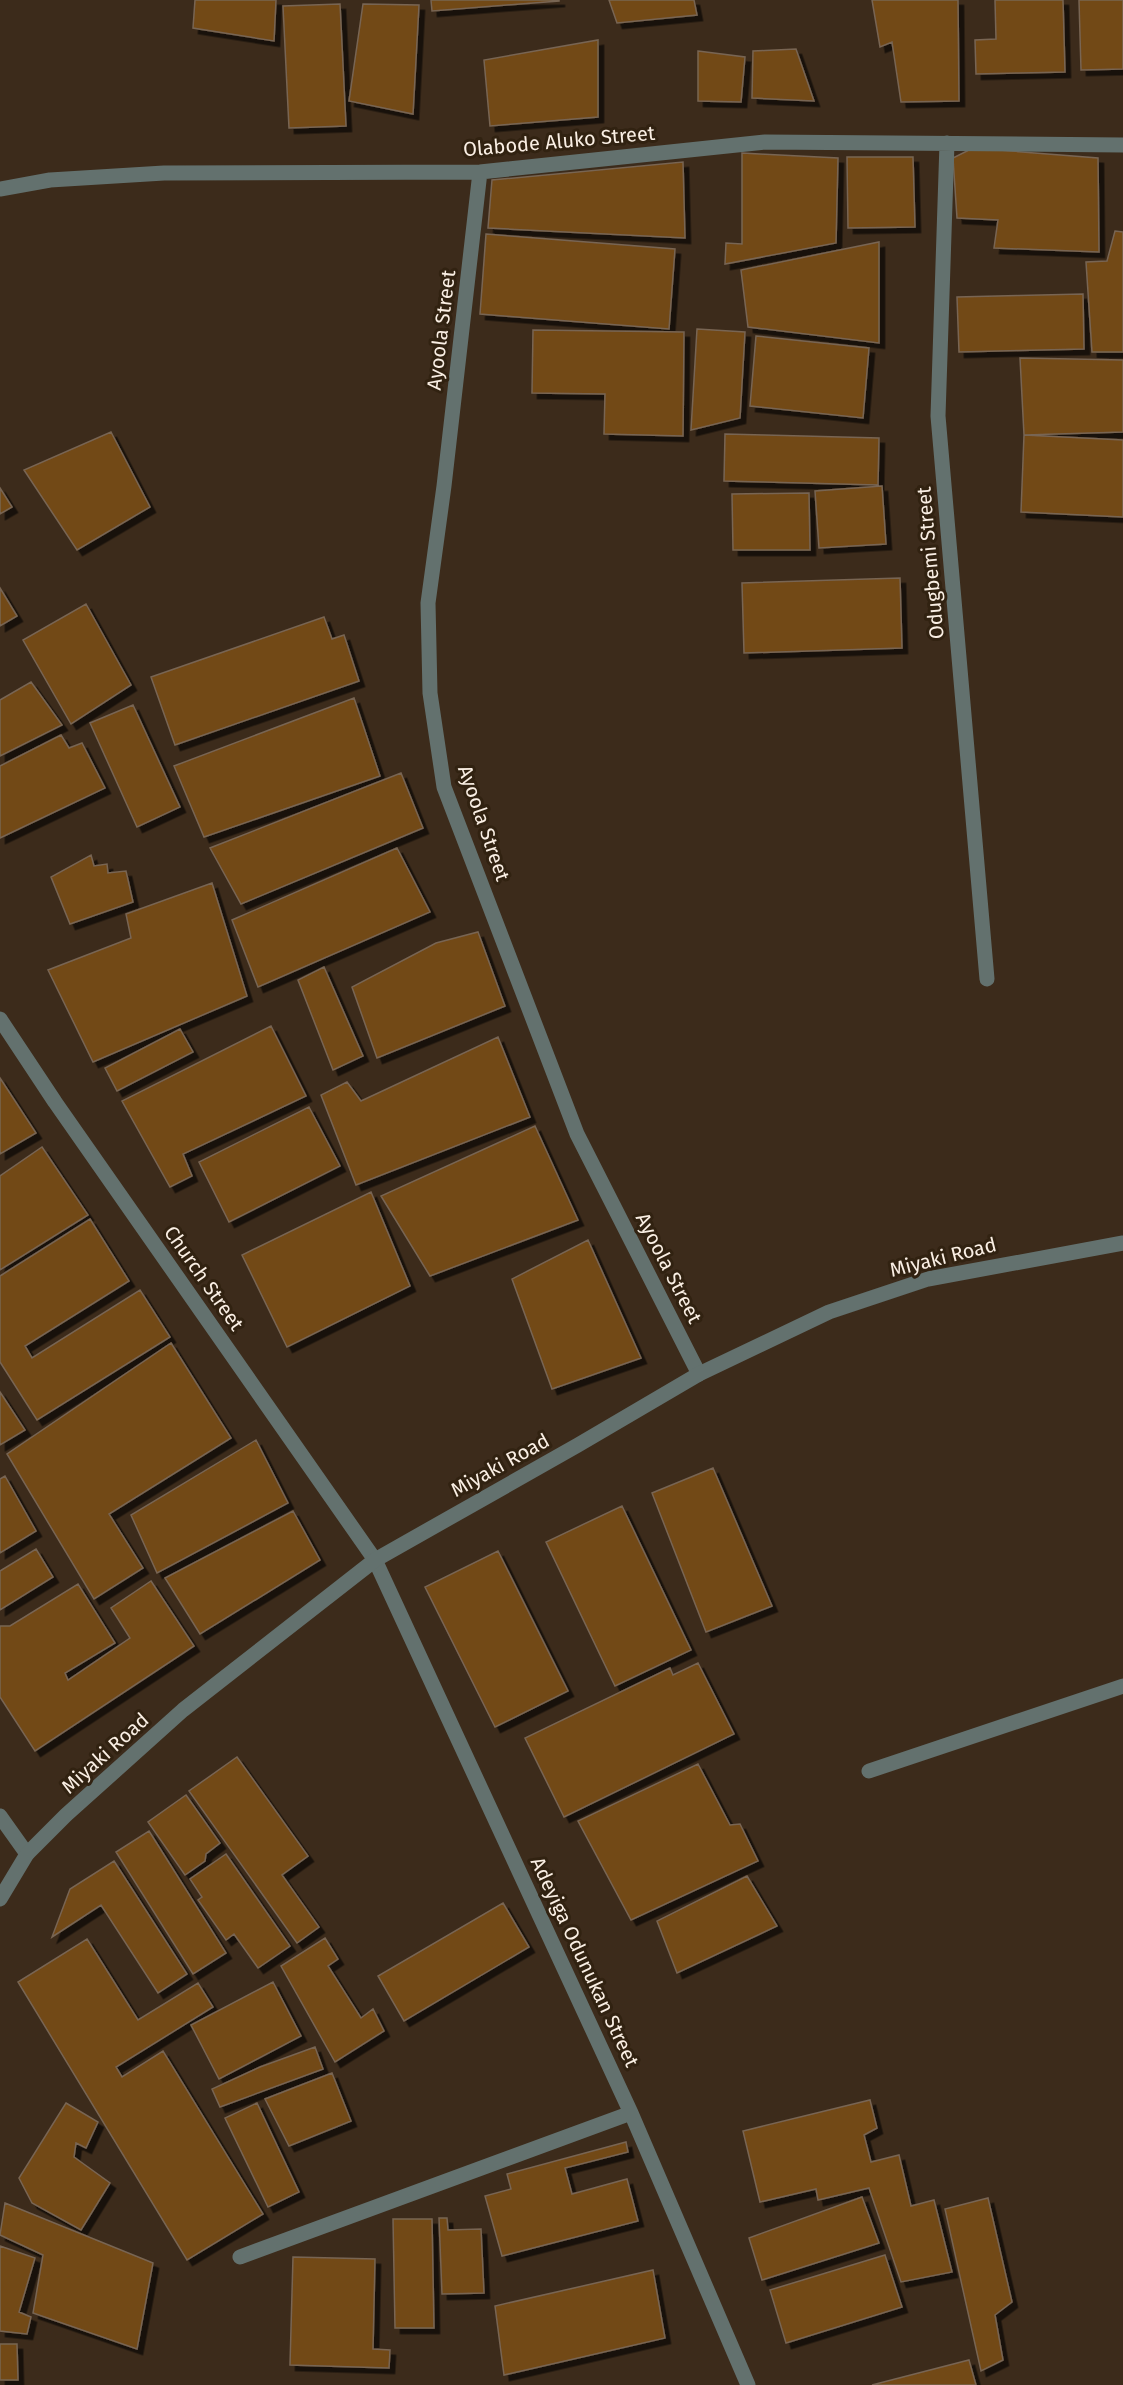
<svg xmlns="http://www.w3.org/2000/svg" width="1123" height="2385" viewBox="0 0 1123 2385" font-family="'Fira Sans',sans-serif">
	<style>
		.building { fill: #724816; stroke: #786553; stroke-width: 1.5; filter: url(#shadow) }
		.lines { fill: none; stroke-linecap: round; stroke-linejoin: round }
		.minor { stroke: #63716e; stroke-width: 15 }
		.tertiary { stroke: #63716e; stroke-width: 15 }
		.labels { text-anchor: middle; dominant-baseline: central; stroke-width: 6; stroke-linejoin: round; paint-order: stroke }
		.street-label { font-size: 20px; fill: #faefe4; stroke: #312211 }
	</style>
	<defs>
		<filter id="shadow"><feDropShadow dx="5.5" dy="5.5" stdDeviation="0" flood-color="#0009"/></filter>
	</defs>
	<rect width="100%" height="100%" fill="#3c2b1b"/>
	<path class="building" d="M195 0H276L274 41 193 28Z
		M431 0H559V1L432 11Z
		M609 0H694L697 15 617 23Z
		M872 0H958L959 101 901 102 892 42 880 47Z
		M995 0H1063L1065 72 976 74 975 40 996 39Z
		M1079 0H1123V69L1081 70Z
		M340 4 346 126 289 128 283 6Z
		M363 4 419 5 413 114 349 101Z
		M598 40V117L490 126 484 60Z
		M796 49 814 101 752 98 753 51Z
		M698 51 745 57 741 102 698 101Z
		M973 148 1098 158 1099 252 994 248 998 220 957 218 953 158Z
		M742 153 838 158 836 243 725 264 726 243 742 244Z
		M847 157H913L915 227 848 228Z
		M683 162 685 238 488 228 492 180Z
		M1115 231 1123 232V352H1092L1086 262 1107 261Z
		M486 234 675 249 669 329 480 314Z
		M879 242V343L748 327 741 270Z
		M1083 294 1084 349 959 352 957 297Z
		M697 329 745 332 740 418 691 430Z
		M533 330 684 332 683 436 604 434 605 394 532 393Z
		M756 336 869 348 863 418 750 406Z
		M1020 358 1123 360V432L1024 435Z
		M111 432 150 507 77 550 24 470Z
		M725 434 879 438 878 485 724 481Z
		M1024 435 1123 440V517L1021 512Z
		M882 486 886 544 819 548 815 491Z
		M0 488 12 507 0 514Z
		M809 493 810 550H733L732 494Z
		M900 578 902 648 744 653 742 583Z
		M0 588 17 616 0 626Z
		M86 604 131 685 71 724 23 640Z
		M324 617 332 639 344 635 359 681 175 745 151 677Z
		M31 682 62 725 0 756V700Z
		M354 698 380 776 204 837 174 766Z
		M133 705 180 807 137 827 90 723Z
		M61 735 69 748 82 743 105 788 0 838V766Z
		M401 773 423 828 241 904 210 848Z
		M397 848 430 912 258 987 232 920Z
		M91 855 94 866 107 864 108 873 126 871 133 902 70 924 51 877Z
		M212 883 247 996 93 1062 48 970 131 938 126 914Z
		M478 932 505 1006 377 1058 352 987 436 943Z
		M324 967 363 1056 333 1070 298 980Z
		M271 1026 306 1096 183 1154 192 1176 170 1187 122 1101Z
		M180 1029 193 1052 117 1091 105 1068Z
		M498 1037 530 1117 356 1185 321 1095 347 1082 361 1101Z
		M0 1078 36 1133 0 1154Z
		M309 1107 340 1166 229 1222 199 1162Z
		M535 1126 578 1220 430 1276 381 1196Z
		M42 1147 88 1215 0 1270V1176Z
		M371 1192 410 1286 287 1347 242 1255Z
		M90 1219 129 1281 25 1346 32 1358 140 1290 170 1337 37 1420 0 1362V1276Z
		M588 1240 641 1358 552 1389 512 1279Z
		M171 1343 231 1438 109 1514 143 1568 94 1599 7 1454Z
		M0 1392 25 1430 0 1445Z
		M256 1440 288 1503 157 1573 131 1515Z
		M713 1468 772 1606 706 1632 652 1493Z
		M5 1476 36 1531 0 1553V1479Z
		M622 1506 691 1650 615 1686 546 1542Z
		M293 1511 320 1560 200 1634 165 1578Z
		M36 1549 53 1577 0 1610V1571Z
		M498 1551 568 1691 495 1727 425 1587Z
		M151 1581 194 1646 35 1751 0 1697V1626H10L78 1584 115 1643 65 1673 68 1680 130 1638 111 1608Z
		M698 1663 734 1734 564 1817 525 1738 670 1668 673 1675Z
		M237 1757 308 1856 282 1875 319 1927 297 1943 189 1791Z
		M698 1764 730 1825 740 1824 758 1861 631 1920 578 1821Z
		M186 1795 220 1843 206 1854 205 1861 185 1875 148 1822Z
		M149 1831 226 1953 193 1974 116 1852Z
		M226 1854 290 1946 258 1968 234 1934 226 1940 198 1900 202 1897 190 1879Z
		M114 1861 187 1974 158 1993 101 1905 52 1937 70 1889Z
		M747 1876 777 1926 677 1973 657 1921Z
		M503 1903 529 1947 404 2021 378 1976Z
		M325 1938 338 1959 328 1966 361 2018 373 2009 384 2031 335 2062 281 1966Z
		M87 1939 138 2020 198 1983 213 2007 116 2067 122 2077 163 2051 263 2214 187 2260 18 1982Z
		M273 1982 301 2036 219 2079 191 2025Z
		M315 2047 323 2069 220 2107 212 2089 260 2067Z
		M332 2073 351 2121 289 2146 265 2099Z
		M870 2100 877 2128 864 2135 871 2162 899 2155 911 2206 934 2200 952 2272 901 2282 869 2188 818 2200 816 2189 760 2202 743 2131Z
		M66 2103 98 2122 86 2148 76 2143 74 2157 110 2183 81 2230 32 2203 19 2178Z
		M257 2103 299 2192 268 2207 225 2118Z
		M626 2142 628 2152 565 2168 572 2194 627 2179 638 2221 502 2256 485 2196 511 2189 507 2174Z
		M862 2197 879 2243 762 2280 749 2238Z
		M988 2198 1012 2302 995 2315 1003 2360 981 2371 945 2209Z
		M5 2203 153 2263 137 2349 33 2313 43 2255 0 2235Z
		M439 2218H447L448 2230 481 2229 484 2293 442 2294Z
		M393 2219H432L434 2328H395Z
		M0 2246 35 2258 19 2312 31 2317 27 2334 0 2331Z
		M885 2255 902 2307 786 2343 770 2290Z
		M293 2257 375 2259 373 2349 390 2350 389 2368 290 2365Z
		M653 2270 665 2338 504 2375 495 2306Z
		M0 2344H17L18 2380H0Z
		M969 2360 976 2385H872Z"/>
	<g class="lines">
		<path class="minor" d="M947 143 938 416 987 979
			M480 172 444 486 428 603 430 693 444 787 577 1134 699 1374
			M0 189 50 180 164 173 480 172 765 142 1123 145
			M0 1019 55 1102 375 1560 631 2113 748 2385
			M869 1771 1123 1686
			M0 1816 27 1854
			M240 2257 631 2113"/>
		<path class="tertiary" d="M0 1899 27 1854 66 1815 183 1710 375 1560 578 1445 699 1374 829 1312 928 1279 1123 1243"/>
	</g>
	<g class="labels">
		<g class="street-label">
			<text transform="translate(559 141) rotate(-5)">Olabode Aluko Street</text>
			<text transform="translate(441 330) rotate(-83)">Ayoola Street</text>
			<text transform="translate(930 563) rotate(-95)">Odugbemi Street</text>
			<text transform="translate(484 823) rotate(71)">Ayoola Street</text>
			<text transform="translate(943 1257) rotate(-14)">Miyaki Road</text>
			<text transform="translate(669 1268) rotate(63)">Ayoola Street</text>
			<text transform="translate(204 1278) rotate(55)">Church Street</text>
			<text transform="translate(500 1465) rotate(-29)">Miyaki Road</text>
			<text transform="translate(105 1753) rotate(-42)">Miyaki Road</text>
			<text transform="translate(585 1962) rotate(65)">Adeyiga Odunukan Street</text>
		</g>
	</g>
</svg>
